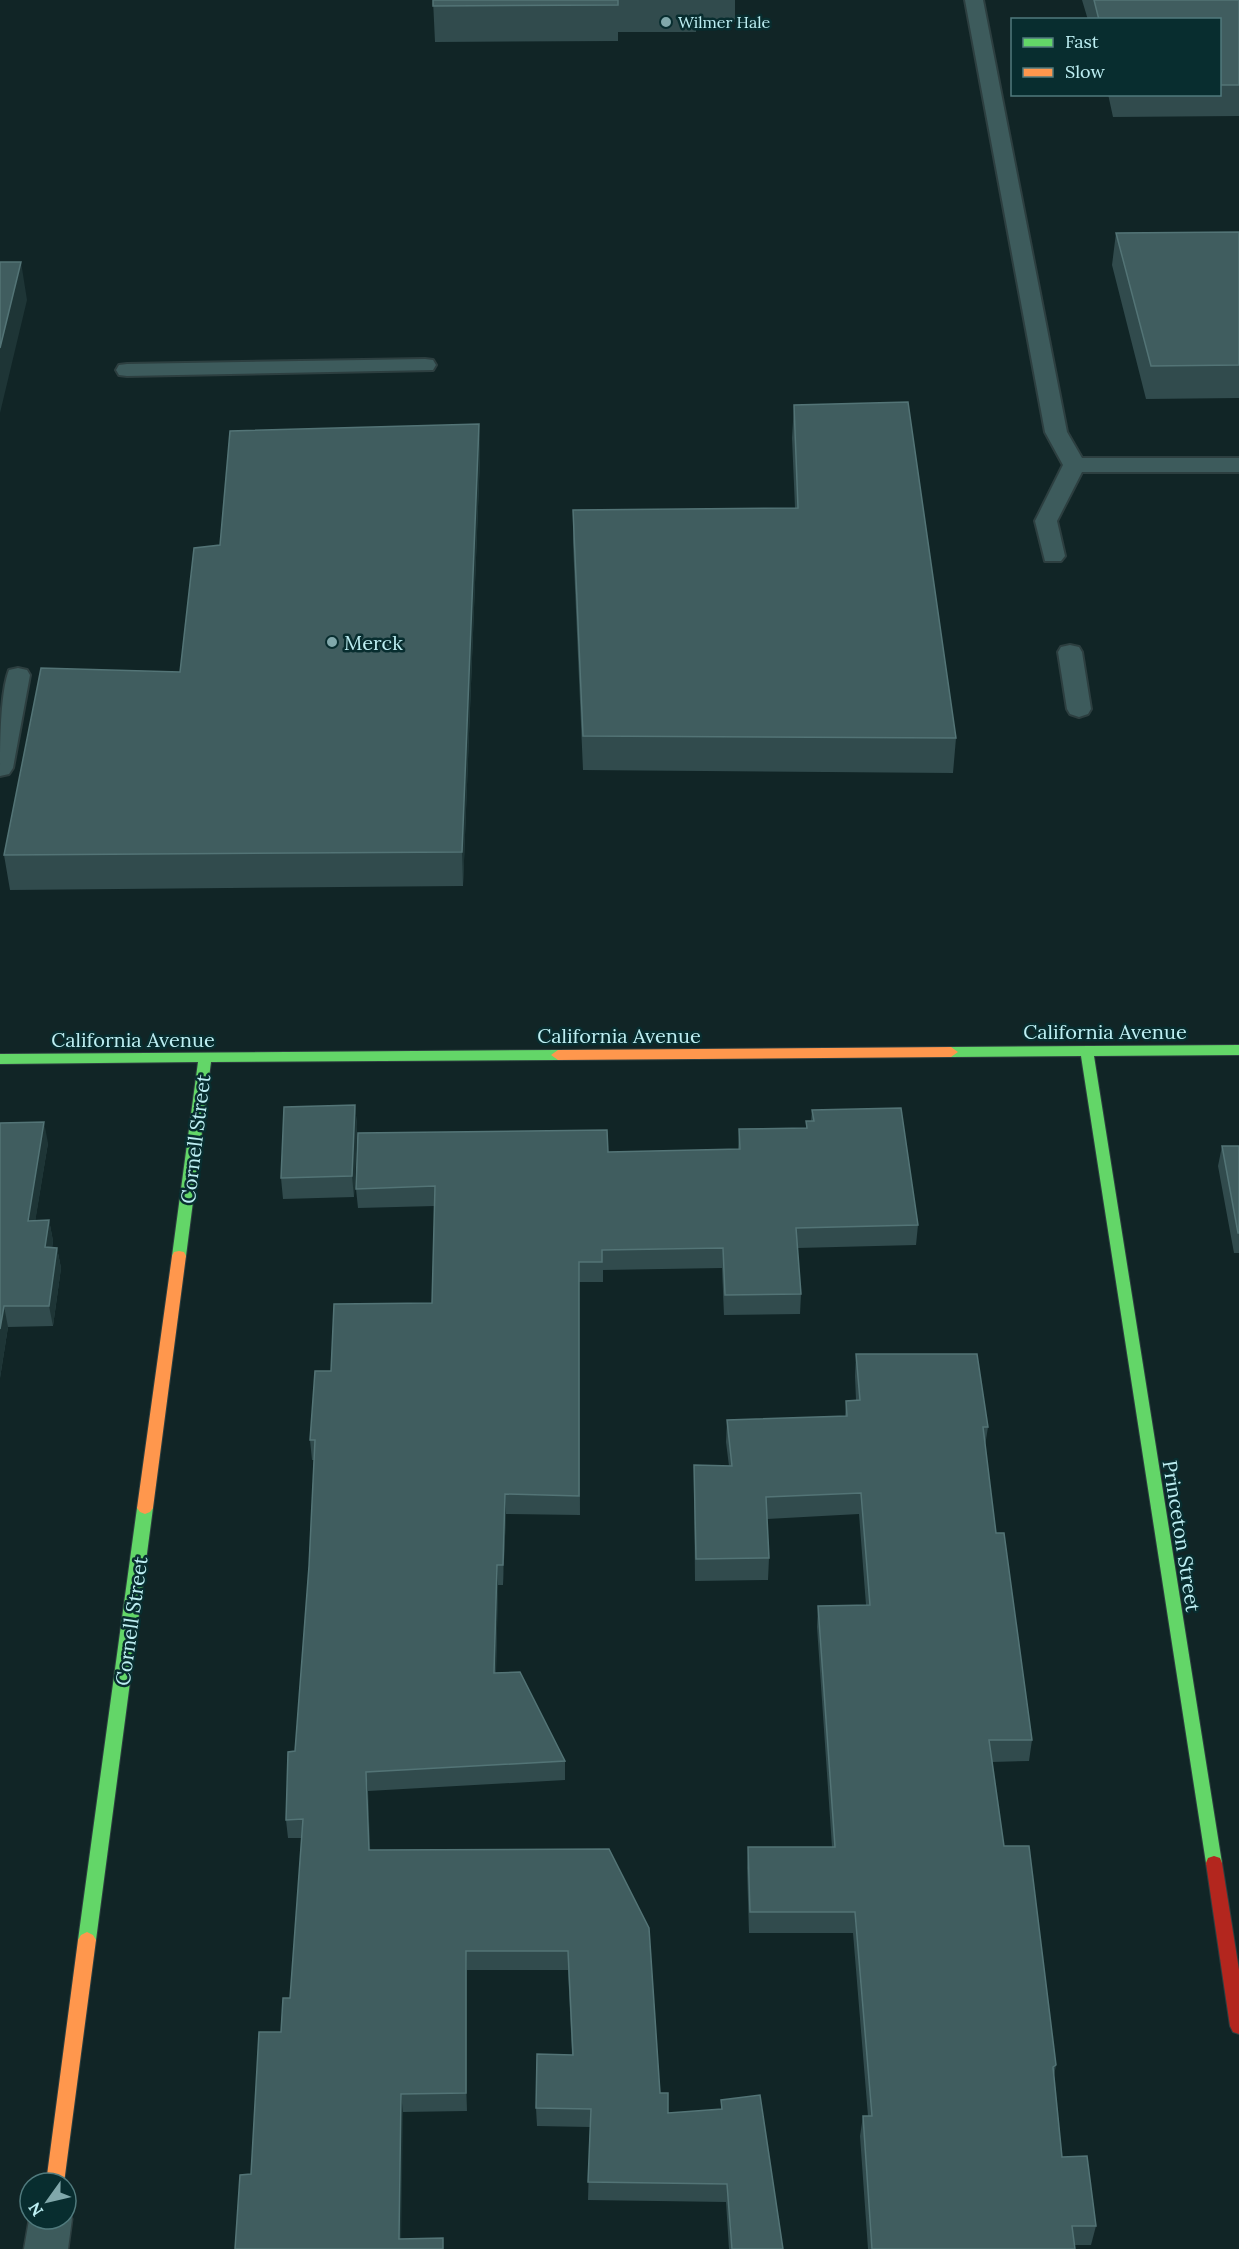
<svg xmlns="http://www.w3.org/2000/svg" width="1239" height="2249" viewBox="0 0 1239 2249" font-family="Lora,serif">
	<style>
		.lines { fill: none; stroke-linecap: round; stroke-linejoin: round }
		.lane-casing { stroke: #2d3f40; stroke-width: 4 }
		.street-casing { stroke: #2d3f40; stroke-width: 3 }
		.fast-casing { stroke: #2d3f40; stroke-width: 2 }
		.slow-casing { stroke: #2d3f40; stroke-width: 2 }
		.jam-casing { stroke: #2d3f40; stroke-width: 2 }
		.lane { fill: #3d5b5c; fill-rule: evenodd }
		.street { fill: #3d5b5c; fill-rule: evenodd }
		.fast { fill: #63d668; fill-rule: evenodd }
		.slow { fill: #ff974d; fill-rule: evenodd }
		.jam { fill: #b3261e; fill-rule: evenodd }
		.wall { fill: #314b4d }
		.shaded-wall { fill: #1e3536 }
		.building { fill: #405d5f; stroke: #537476; stroke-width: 1.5 }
		.poi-dot { fill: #81a8ab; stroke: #082d2f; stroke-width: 2 }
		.labels { text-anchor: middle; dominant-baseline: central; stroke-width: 5; stroke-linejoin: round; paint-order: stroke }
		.far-poi-label { font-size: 16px; fill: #bdeef2; stroke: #082d2f; text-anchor: start }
		.poi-label { font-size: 20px; fill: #bdeef2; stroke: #082d2f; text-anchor: start }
		.street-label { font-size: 20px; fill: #bdeef2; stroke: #082d2f }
	</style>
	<rect width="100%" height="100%" fill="#112526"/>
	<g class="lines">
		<g class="lane-casing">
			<path id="lane" d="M965 0H983L1067 432 1082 458H1239V472H1082L1057 521 1065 556 1061 561H1045L1035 521 1063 465 1045 432Z
				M425 359 433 360 436 365 433 370 127 376 119 375 116 370 119 365 127 364Z
				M1070 645 1079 647 1082 652 1091 709 1088 714 1079 717 1070 714 1067 709 1058 652 1061 647Z
				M18 668 27 670 30 675 13 768 9 774 0 776C0 748 0 693 9 670Z"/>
		</g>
		<g class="street-casing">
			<path id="street" d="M66 2204 72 2219 68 2249H24L30 2214V2219H66Z"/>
		</g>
		<g class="fast-casing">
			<path id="fast" d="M1239 1045V1055L1094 1056 1222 1863 1220 1868 1214 1870 1208 1868 1206 1863 1081 1056 951 1057 944 1052 951 1047Z
				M558 1050 565 1055 558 1060 211 1062 186 1256 184 1260H174L172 1256 198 1062 0 1064V1054Z
				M145 1502 150 1504 153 1508 96 1940 93 1945 87 1948 81 1945 78 1940 137 1508 140 1504Z"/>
		</g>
		<g class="slow-casing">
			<path id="slow" d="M951 1047 958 1052 951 1057 558 1060 551 1055 558 1050Z
				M179 1251 184 1252 186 1256 153 1508 150 1512 145 1514 140 1512 137 1508 172 1256 174 1252Z
				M87 1932 93 1935 96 1940 64 2183H46L78 1940 81 1935Z"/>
		</g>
		<g class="jam-casing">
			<path id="jam" d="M1214 1856 1220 1858 1222 1863 1239 1970V2034L1233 2032 1230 2026 1206 1863 1208 1858Z"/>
		</g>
		<use href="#lane" class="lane"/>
		<use href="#street" class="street"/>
		<use href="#fast" class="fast"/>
		<use href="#slow" class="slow"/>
		<use href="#jam" class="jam"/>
	</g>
	<path class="wall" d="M433 0H735V22H696V32H618V41L435 42Z
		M1082 0H1239V116L1113 117 1108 94H1220V20H1088Z
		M1239 232V398L1146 399 1112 265 1116 233Z
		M794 405 956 738 953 773 583 770 573 543V510L795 508 792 438Z
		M479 424 480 457 463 886 10 890 4 855 180 672 220 545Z
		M355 1105 357 1126 354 1197 283 1199 281 1178Z
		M812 1110 918 1225 916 1245 797 1248 801 1294 800 1314 724 1315 722 1268 603 1270V1282H579L580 1515 506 1514 503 1585H498L496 1673 565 1761V1780L368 1791 370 1850 609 1849 660 2093 668 2113 721 2110V2100L783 2249H729L726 2202 588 2200 590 2127 537 2126 536 2108 572 2055 568 1970H467V2111L403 2112 235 2249 281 2032 290 1998 302 1838H288L286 1820 295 1751 309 1566 314 1460H312L310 1440 331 1371 432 1303 435 1206 358 1208 356 1189 608 1152 738 1149 739 1129 806 1128V1121H811Z
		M0 1123 48 1143 35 1221 49 1220 53 1241 52 1248H57L61 1268 53 1326 8 1327 0 1378Z
		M1222 1146H1239V1253H1234L1218 1166Z
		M856 1354 988 1427 985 1446 996 1533 1032 1740 1029 1761 992 1762 1004 1846 1056 2065 1054 2076 1062 2157 1096 2226 1091 2245H1075V2249H868L860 2136 863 2116H868L853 1933H749L747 1868 748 1847H832L817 1627 818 1606 866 1605 859 1514 767 1519 769 1558 768 1580 695 1581 694 1487V1465L729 1466 726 1442 727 1420 845 1416 846 1401 856 1400 855 1376Z"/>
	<path class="shaded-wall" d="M21 262 27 300 0 413V348Z
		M479 424 480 457 463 886 462 852Z
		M355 1105 357 1126 354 1197 352 1176Z
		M44 1122 48 1143 32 1241 28 1221Z
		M49 1220 53 1241 49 1268 45 1247Z
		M57 1248 61 1268 53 1326 49 1306Z
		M4 1306 8 1327 0 1378V1329Z
		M505 1494 506 1514 503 1585V1565Z
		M497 1565 498 1585 495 1692 494 1673Z
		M366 1772 368 1791 371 1868 369 1850Z
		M466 1951 467 1970V2111L466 2093Z
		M401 2094 403 2112 401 2249 399 2239Z"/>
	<path class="building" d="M433 0H618V5L433 6Z
		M1094 0H1239V85H1220V20H1099Z
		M1239 232V365L1151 366 1116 233Z
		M0 262H21L0 348Z
		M908 402 956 738 583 736 573 510 798 508 794 405Z
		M479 424 462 852 4 855 41 668 180 672 194 548 220 545 230 431Z
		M355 1105 352 1176 281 1178 284 1107Z
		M901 1108 918 1225 796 1228 801 1294 725 1295 723 1248 602 1250V1262H579V1496L505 1494 503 1565H497L494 1673 520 1672 565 1761 366 1772 369 1850 609 1849 649 1928 660 2093H668V2113L722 2109 721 2100 760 2095 783 2249H732L727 2184 588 2182 591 2109 536 2108 537 2054 573 2055 568 1951H466V2093L401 2094 399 2239 443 2238V2249H235L240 2175 251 2174 259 2032H281L283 1998H290L303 1819 286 1820 288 1752 295 1751 309 1566 315 1440H310L315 1371H331L334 1304 432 1303 435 1186 356 1189 358 1133 607 1130 608 1152 740 1149 739 1129 807 1128 806 1121H814L812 1110Z
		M44 1122 28 1221 49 1220 45 1247 57 1248 49 1306H4L0 1329V1123Z
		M1222 1146H1239V1233H1238Z
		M856 1354H977L988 1427H983L996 1533H1004L1032 1740H989L1004 1846H1029L1056 2065 1053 2067 1062 2157 1087 2156 1096 2226H1072L1075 2249H872L863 2116H872L855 1912H750L748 1847H835L818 1606 870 1605 861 1493 766 1497 769 1558 696 1559 694 1465 732 1466 727 1420 847 1416 846 1401 860 1400Z"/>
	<g class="poi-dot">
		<circle cx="666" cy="22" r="6"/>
		<circle cx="332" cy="642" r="6"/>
	</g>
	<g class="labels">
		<g class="far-poi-label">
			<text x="678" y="22">Wilmer Hale</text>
		</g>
		<g class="poi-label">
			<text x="344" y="642">Merck</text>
		</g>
		<g class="street-label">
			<text x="1105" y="1031">California Avenue</text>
			<text x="619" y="1035">California Avenue</text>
			<text x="133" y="1039">California Avenue</text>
			<text transform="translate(195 1139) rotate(-83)">Cornell Street</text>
			<text transform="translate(1182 1536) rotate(81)">Princeton Street</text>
			<text transform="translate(131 1621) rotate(-82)">Cornell Street</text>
		</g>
	</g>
	<rect x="1011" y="18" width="210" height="78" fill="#082d2f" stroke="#507a7d" stroke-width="1.5"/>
	<rect x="1023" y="38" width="30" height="9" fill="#63d668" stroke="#507a7d" stroke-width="1.5"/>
	<text x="1065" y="48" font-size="18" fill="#bdeef2">Fast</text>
	<rect x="1023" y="68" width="30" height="9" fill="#ff974d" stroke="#507a7d" stroke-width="1.5"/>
	<text x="1065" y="78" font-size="18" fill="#bdeef2">Slow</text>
	<g transform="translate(48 2201) rotate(236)"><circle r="28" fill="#082d2f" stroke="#507a7d" stroke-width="1.5"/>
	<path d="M0-4.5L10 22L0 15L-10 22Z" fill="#81a8ab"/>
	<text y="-9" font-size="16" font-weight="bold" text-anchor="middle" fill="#bdeef2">N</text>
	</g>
</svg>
